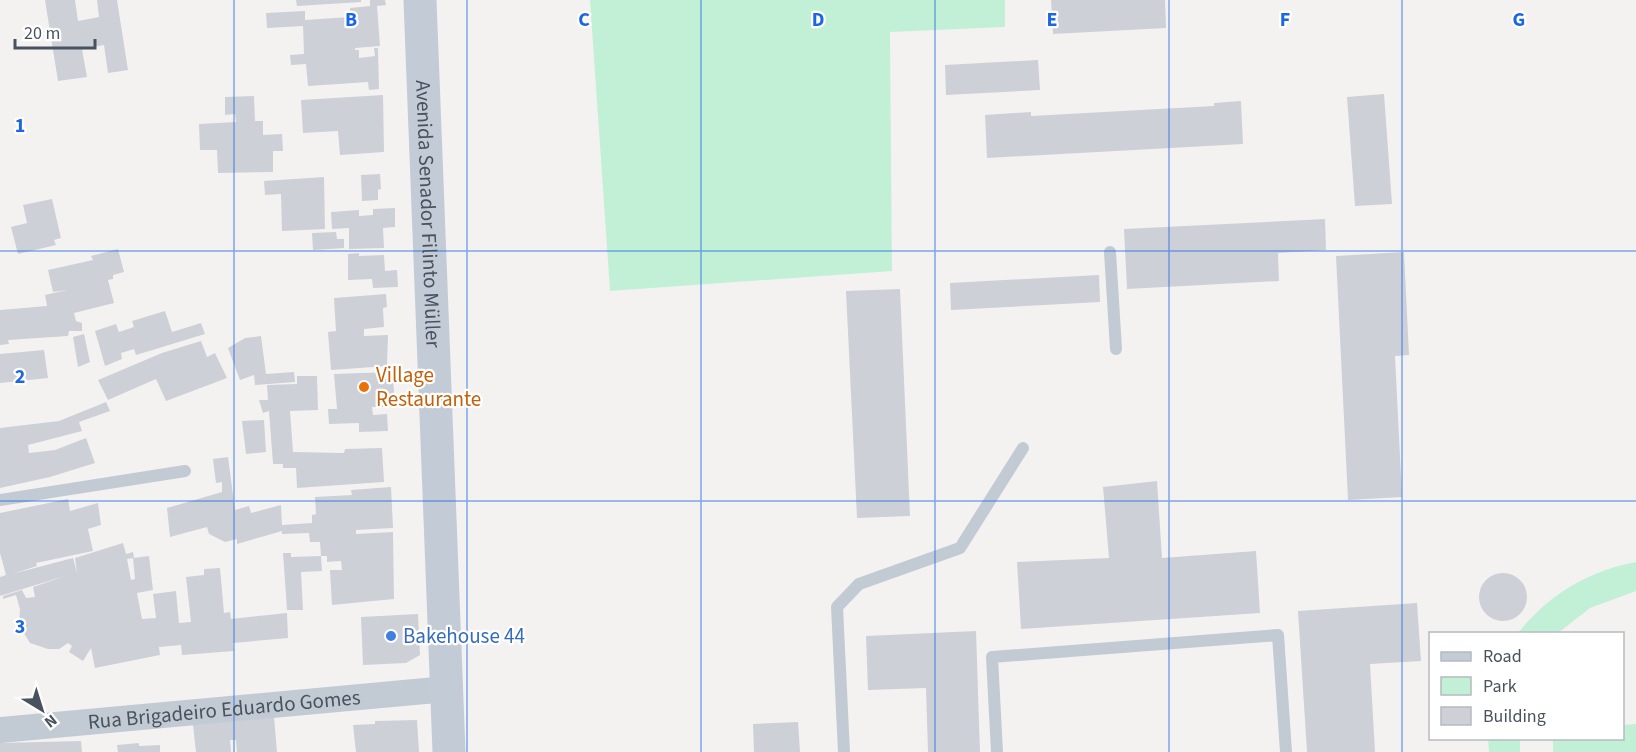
<svg xmlns="http://www.w3.org/2000/svg" width="1636" height="752" viewBox="0 0 1636 752" font-family="'Source Sans 3',sans-serif">
	<style>
		.green { fill: #c2f0d6 }
		.building { fill: #cdd0d7 }
		.lines { fill: none; stroke-linecap: round; stroke-linejoin: round }
		.lane { stroke: #c2cbd3; stroke-width: 12 }
		.street { stroke: #c2cbd3; stroke-width: 26 }
		.secondary { stroke: #c3cbd7; stroke-width: 33 }
		.grid { fill: none; stroke: #1b66e4; stroke-width: 1.5; stroke-opacity: 0.55 }
		.food-dot { fill: #e8710a; stroke: #fff; stroke-width: 2 }
		.shop-dot { fill: #3f7fe0; stroke: #fff; stroke-width: 2 }
		.labels { text-anchor: middle; dominant-baseline: central; stroke-width: 4.5; stroke-linejoin: round; paint-order: stroke }
		.street-label { font-size: 21px; fill: #49535f; stroke: #fff }
		.food-label { font-size: 21px; fill: #c56008; stroke: #fff; text-anchor: start }
		.shop-label { font-size: 21px; fill: #366cbe; stroke: #fff; text-anchor: start }
		.grid-label { font-size: 20px; text-anchor: middle; font-weight: bold; fill: #1b66e4; stroke: #fff; stroke-width: 4.5; stroke-linejoin: round; paint-order: stroke }
	</style>
	<rect width="100%" height="100%" fill="#f4f2f1"/>
	<path class="green" d="M590 0H1005V27L890 32 892 271 610 291Z
		M1636 562V591L1590 608 1558 633H1518C1548 595 1588 571 1636 562Z
		M1636 724V752H1553V739L1622 738 1623 725Z
		M1488 739H1520V752H1489Z"/>
	<path class="building" d="M45 0H75L78 21 99 17 97 0H117L128 70 108 73 104 45 82 49 87 77 58 81Z
		M296 0H361V2L297 6Z
		M370 0H385L386 5 377 6 380 46 355 48V50H359V58L375 56 374 48H378L379 89 369 90 368 82 308 86 306 64 291 65 290 55 304 54 303 26 267 28 266 13 305 11V20L350 17V8L370 6Z
		M1051 0H1165L1166 28 1053 34Z
		M1038 60 1040 90 946 95 945 65Z
		M1384 94 1392 204 1355 206 1347 97Z
		M383 95 384 152 340 155 338 131 303 133 301 100Z
		M254 96 255 121H263V135L282 134 283 151H273V172L218 173 217 150H200L199 124 236 122 235 114 225 115V97Z
		M1241 101 1243 144 987 158 985 115 1031 112V116L1214 106V103Z
		M380 174 381 189 378 190V200L362 201 361 175Z
		M324 177 325 229 282 231 281 194 265 195 264 181Z
		M52 199 61 238 54 240 56 245 18 254 11 227 27 223 23 205Z
		M395 208V227L383 228 384 248 349 249V228L332 229 331 212 359 210V216L373 215V209Z
		M1325 219 1326 250 1278 253 1279 281 1127 289 1124 229Z
		M336 232 337 239H344V248L313 250 312 233Z
		M118 249 124 272 113 275V279L108 280 114 303 74 313 76 321 82 323V331H69L68 336 8 340 9 344 0 345V310L47 306 45 295 67 290 53 292 48 270 93 260 91 256Z
		M1404 252 1409 355 1395 356 1402 497 1348 500 1336 256Z
		M359 253V256L384 255 385 271 397 270 398 287 373 288 372 279 348 280V254Z
		M1099 275 1100 302 951 310 950 283Z
		M900 289 910 516 857 518 846 291Z
		M386 294 387 307 383 308 384 327 364 329V336L388 335 387 366 331 370 328 332 336 331 334 298Z
		M165 311 172 332 201 323 205 334 136 355 134 349 121 353 122 359 105 366 95 331 116 324 119 332 134 327 132 321Z
		M84 334 90 362 78 367 73 337Z
		M261 336 266 374 294 372 295 382 255 385 254 375 240 380 228 348 245 338Z
		M201 341 207 357 215 353 227 378 166 401 156 379 108 400 98 380 162 353Z
		M44 350 48 378 0 383V354Z
		M392 372 395 400H387V407H372L373 415 387 414 388 431 359 432V423L329 424 328 409H337L334 374Z
		M297 376H317L318 410 290 411 293 452 344 453 345 449 382 448 384 482 297 488 296 468H283V464H273L269 411 263 413 259 400H268L267 385 297 384Z
		M106 402 110 411 79 422 82 431 28 445 29 453 55 450 86 438 95 463 50 477 0 488V428L59 421Z
		M264 420 266 452 246 454 242 421Z
		M228 457 235 510 249 506 251 513 281 505 282 525 312 523V515L316 514 315 497 352 495 351 490 391 487 393 528 356 530V534L393 532 394 599 332 605 330 570H342L341 561 327 562V556H321L320 542H310L309 533 282 534V531L237 544V539L225 542 209 534 207 527 170 537 167 508 222 492V482L216 483 213 459Z
		M1157 481 1162 558 1256 551 1260 613 1021 629 1017 562 1109 558 1103 487Z
		M68 499 70 511 98 503 101 525 88 529 93 551 36 563 37 566 12 574 73 558 77 573 75 558 123 543 126 554 133 552 134 558 127 559 131 580 135 579 133 558 149 556 153 590 137 593 142 619 156 618 153 594 176 591 179 623 191 622 186 577 204 575V569L220 568 224 613 230 612 231 619 287 613 288 638 233 643 234 651 182 655 181 645 159 647 160 655 95 668 91 648 83 661 69 652 72 646 68 643 59 649H48L30 643 19 625 20 609 16 595 3 599V596L22 590 26 598 35 597 33 587 65 576 0 596V577L6 575 0 553V513Z
		M283 553H291V557L321 556 322 571 301 572 303 610H287Z
		M1479 597a24 24 0 1 1 48 0a24 24 0 1 1-48 0Z
		M1417 603 1421 661 1370 664 1375 752H1307L1298 611Z
		M418 614 420 655 406 663 363 665 361 617Z
		M976 631 980 752H928L926 688 868 690 866 636Z
		M274 717 277 752H237L236 740H230L231 752H196L193 725Z
		M417 720 419 752H356L353 725 375 724V721Z
		M798 722 800 752H754L753 724Z
		M81 741 82 752H0V743Z
		M139 743V746L160 745V752H118L117 745Z"/>
	<g class="lines">
		<path class="lane" d="M1110 252 1116 349
			M0 500 185 471
			M844 752 837 607 859 584 960 548 1023 448
			M997 752 992 657 1278 635 1286 752"/>
		<path class="street" id="s1" d="M0 730 447 689"/>
		<path class="secondary" id="s2" d="M420 0 449 752"/>
	</g>
	<path class="grid" d="M234 0V752M467 0V752M701 0V752M935 0V752M1169 0V752M1402 0V752M0 251H1636M0 501H1636"/>
	<circle class="food-dot" cx="364" cy="387" r="6"/>
	<circle class="shop-dot" cx="391" cy="636" r="6"/>
	<g class="labels">
		<g class="street-label">
			<text stroke="none"><textPath href="#s2" startOffset="214">Avenida Senador Filinto Müller</textPath></text>
			<text stroke="none"><textPath href="#s1" startOffset="225">Rua Brigadeiro Eduardo Gomes</textPath></text>
		</g>
		<g class="food-label">
			<text x="376" y="375">Village<tspan x="376" dy="24">Restaurante</tspan></text>
		</g>
		<g class="shop-label">
			<text x="403" y="636">Bakehouse 44</text>
		</g>
	</g>
	<g class="grid-label">
		<text x="351" y="26">B</text>
		<text x="584" y="26">C</text>
		<text x="818" y="26">D</text>
		<text x="1052" y="26">E</text>
		<text x="1285" y="26">F</text>
		<text x="1519" y="26">G</text>
		<text x="20" y="132">1</text>
		<text x="20" y="383">2</text>
		<text x="20" y="633">3</text>
	</g>
	<rect x="1429" y="632" width="195" height="108" fill="#ffffff" stroke="#b6babf" stroke-width="1.5"/>
	<rect x="1441" y="652" width="30" height="9" fill="#c3cbd7" stroke="#b6babf" stroke-width="1.5"/>
	<text x="1483" y="662" font-size="18" fill="#49535f">Road</text>
	<rect x="1441" y="677" width="30" height="18" fill="#c2f0d6" stroke="#b6babf" stroke-width="1.5"/>
	<text x="1483" y="692" font-size="18" fill="#49535f">Park</text>
	<rect x="1441" y="707" width="30" height="18" fill="#cdd0d7" stroke="#b6babf" stroke-width="1.5"/>
	<text x="1483" y="722" font-size="18" fill="#49535f">Building</text>
	<g transform="translate(42 710) rotate(142)" stroke="#ffffff" stroke-width="4.5" paint-order="stroke">
	<path d="M0-4.5L10 22L0 15L-10 22Z" fill="#49535f"/>
	<text y="-9" font-size="16" font-weight="bold" text-anchor="middle" fill="#49535f">N</text>
	</g>
	<path d="M15 39v9h80v-9" fill="none" stroke="#49535f" stroke-width="3"/>
	<text x="24" y="39" font-size="18" fill="#49535f" stroke="#ffffff" stroke-width="4.5" paint-order="stroke">20 m</text>
</svg>
